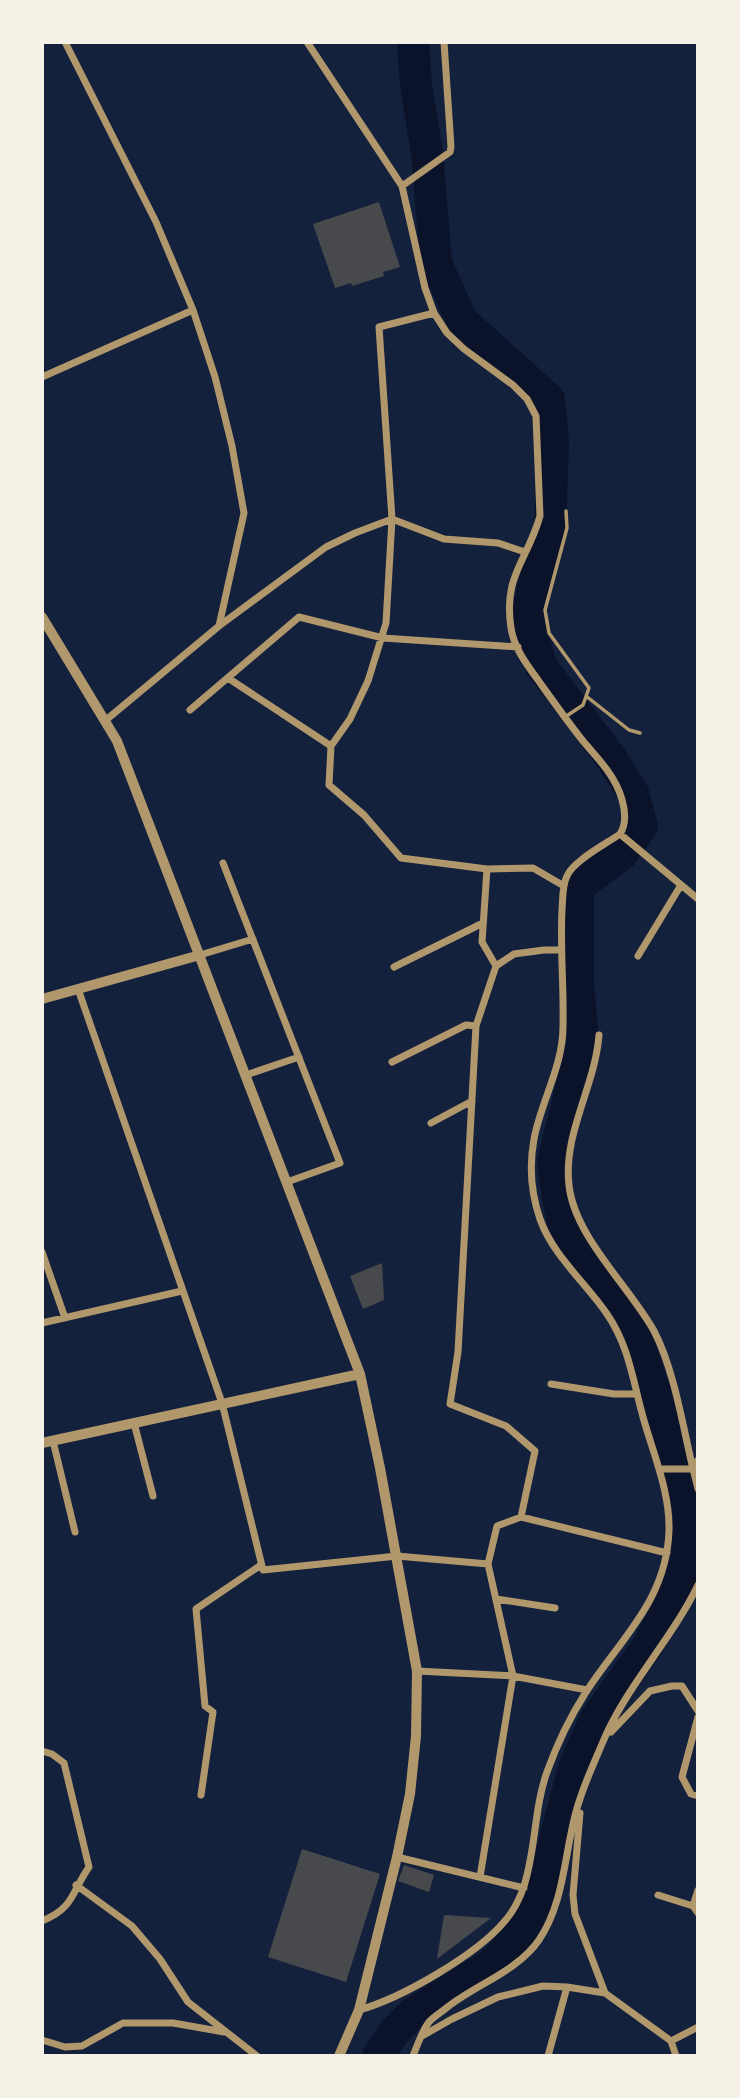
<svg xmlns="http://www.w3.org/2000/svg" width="740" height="2098" viewBox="0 0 740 2098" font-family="Spectral,serif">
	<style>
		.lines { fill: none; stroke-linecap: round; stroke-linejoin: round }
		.river { stroke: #0b132b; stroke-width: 32 }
		.building { fill: #48494c }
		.service { stroke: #b1986c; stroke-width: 3.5 }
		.minor { stroke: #b1986c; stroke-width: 7 }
		.tertiary { stroke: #b1986c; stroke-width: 10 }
	</style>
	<rect width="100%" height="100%" fill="#14213d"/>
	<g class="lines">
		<path class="river" d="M378 2056 394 2032 413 2013 496 1961 521 1931 537 1906 575 1765 596 1718 647 1647 668 1608 686 1562 688 1536 682 1490 654 1389 633 1327 564 1228 557 1192 553 1162 583 1041 578 984V887L622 854 642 826 633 793 611 758 541 666 527 614 537 572 550 535 553 442 549 399 462 321 436 263 427 153 416 84 413 42"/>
	</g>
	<path class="building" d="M379 202 400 267 383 272 384 276 352 286 351 283 335 288 313 224Z
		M382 1263 384 1300 363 1309 350 1276Z
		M302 1849 380 1874 346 1982 268 1957Z
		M404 1865 434 1875 429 1892 398 1881Z
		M444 1915 491 1918 437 1959Z"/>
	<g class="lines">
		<path class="service" d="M586 696 629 730 640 733
			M565 717 583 705 589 688 549 633 545 610 567 528 566 511"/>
		<path class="minor" d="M65 42 156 222 193 310 215 377 232 446 244 513 219 626
			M307 42 402 186 425 288 434 313 447 333 464 349 513 385 527 399 536 416 540 516C527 562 503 575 511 628 514 648 527 665 538 680 553 701 567 721 583 741 593 753 605 765 613 779 622 794 630 819 620 834 606 844 573 861 567 876 562 886 563 898 562 910 560 949 564 987 563 1026 563 1067 541 1101 534 1139 529 1166 531 1193 540 1219 553 1256 586 1283 607 1314 629 1346 633 1381 643 1417 653 1453 670 1492 669 1530 667 1600 621 1638 586 1692 570 1717 557 1744 547 1772 534 1808 536 1849 524 1886 520 1898 513 1912 504 1922 476 1955 402 1998 359 2010
			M402 186 450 152 451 147 444 42
			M434 313 379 327 392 519 386 623 368 681 350 719 331 746 329 785 364 815 401 858 487 869 533 868 564 886
			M42 377 193 310
			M228 678 331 746
			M190 710 299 617 383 638 518 647
			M106 720 219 626 326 547 355 533 392 519 444 539 498 543 525 552
			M620 834 698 899
			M223 863 340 1163 287 1182
			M487 869 482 942 496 966
			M200 955 253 939
			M638 956 681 885
			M394 967 483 923
			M78 989 222 1403 263 1570 397 1556 488 1564 513 1676 480 1877
			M599 1035C595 1087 563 1133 569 1185 574 1236 629 1286 654 1331 674 1369 683 1427 693 1469H659
			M392 1062 466 1025 476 1026
			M246 1075 299 1057
			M431 1123 472 1101
			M42 1252 65 1318
			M42 1323 182 1291
			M551 1384 614 1394H637
			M134 1423 153 1496
			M53 1441 75 1532
			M698 1460 693 1469 698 1489
			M521 1517 535 1451 506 1426 450 1404 458 1352 476 1026 496 966 514 954 544 950H560
			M488 1564 497 1526 521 1517 667 1553
			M496 1599 555 1608
			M417 1671 513 1676 587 1690
			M698 1717 682 1777 691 1794 698 1796
			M611 1732 650 1691 672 1686H682L698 1711
			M42 1751 52 1754 64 1763 89 1867C71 1893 74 1908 42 1921
			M201 1795 213 1712 205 1706 196 1609 261 1565
			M580 1813 573 1895 575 1914 605 1993
			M397 1857 524 1888
			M76 1885 132 1926 160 1959 188 2002 257 2056
			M698 1890 693 1906 698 1913
			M658 1895 693 1906
			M422 2036 452 2019 498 1997 543 1986 567 1987 605 1993 671 2041 676 2056
			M42 2040 65 2047 82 2046 123 2023H173L224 2032
			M671 2041 698 2027
			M413 2056C417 2046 422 2031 429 2022 433 2017 440 2013 445 2009 474 1985 517 1972 539 1940 562 1906 564 1863 573 1824 579 1796 591 1770 602 1744 626 1686 671 1641 698 1585
			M548 2056 567 1987"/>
		<path class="tertiary" d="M42 617 117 741 360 1374 380 1468 417 1671 416 1736 410 1794 397 1857 359 2010 339 2056
			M42 999 200 955
			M42 1443 360 1374"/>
	</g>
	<rect width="740" height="2098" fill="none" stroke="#f6f1e7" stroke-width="88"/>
</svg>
